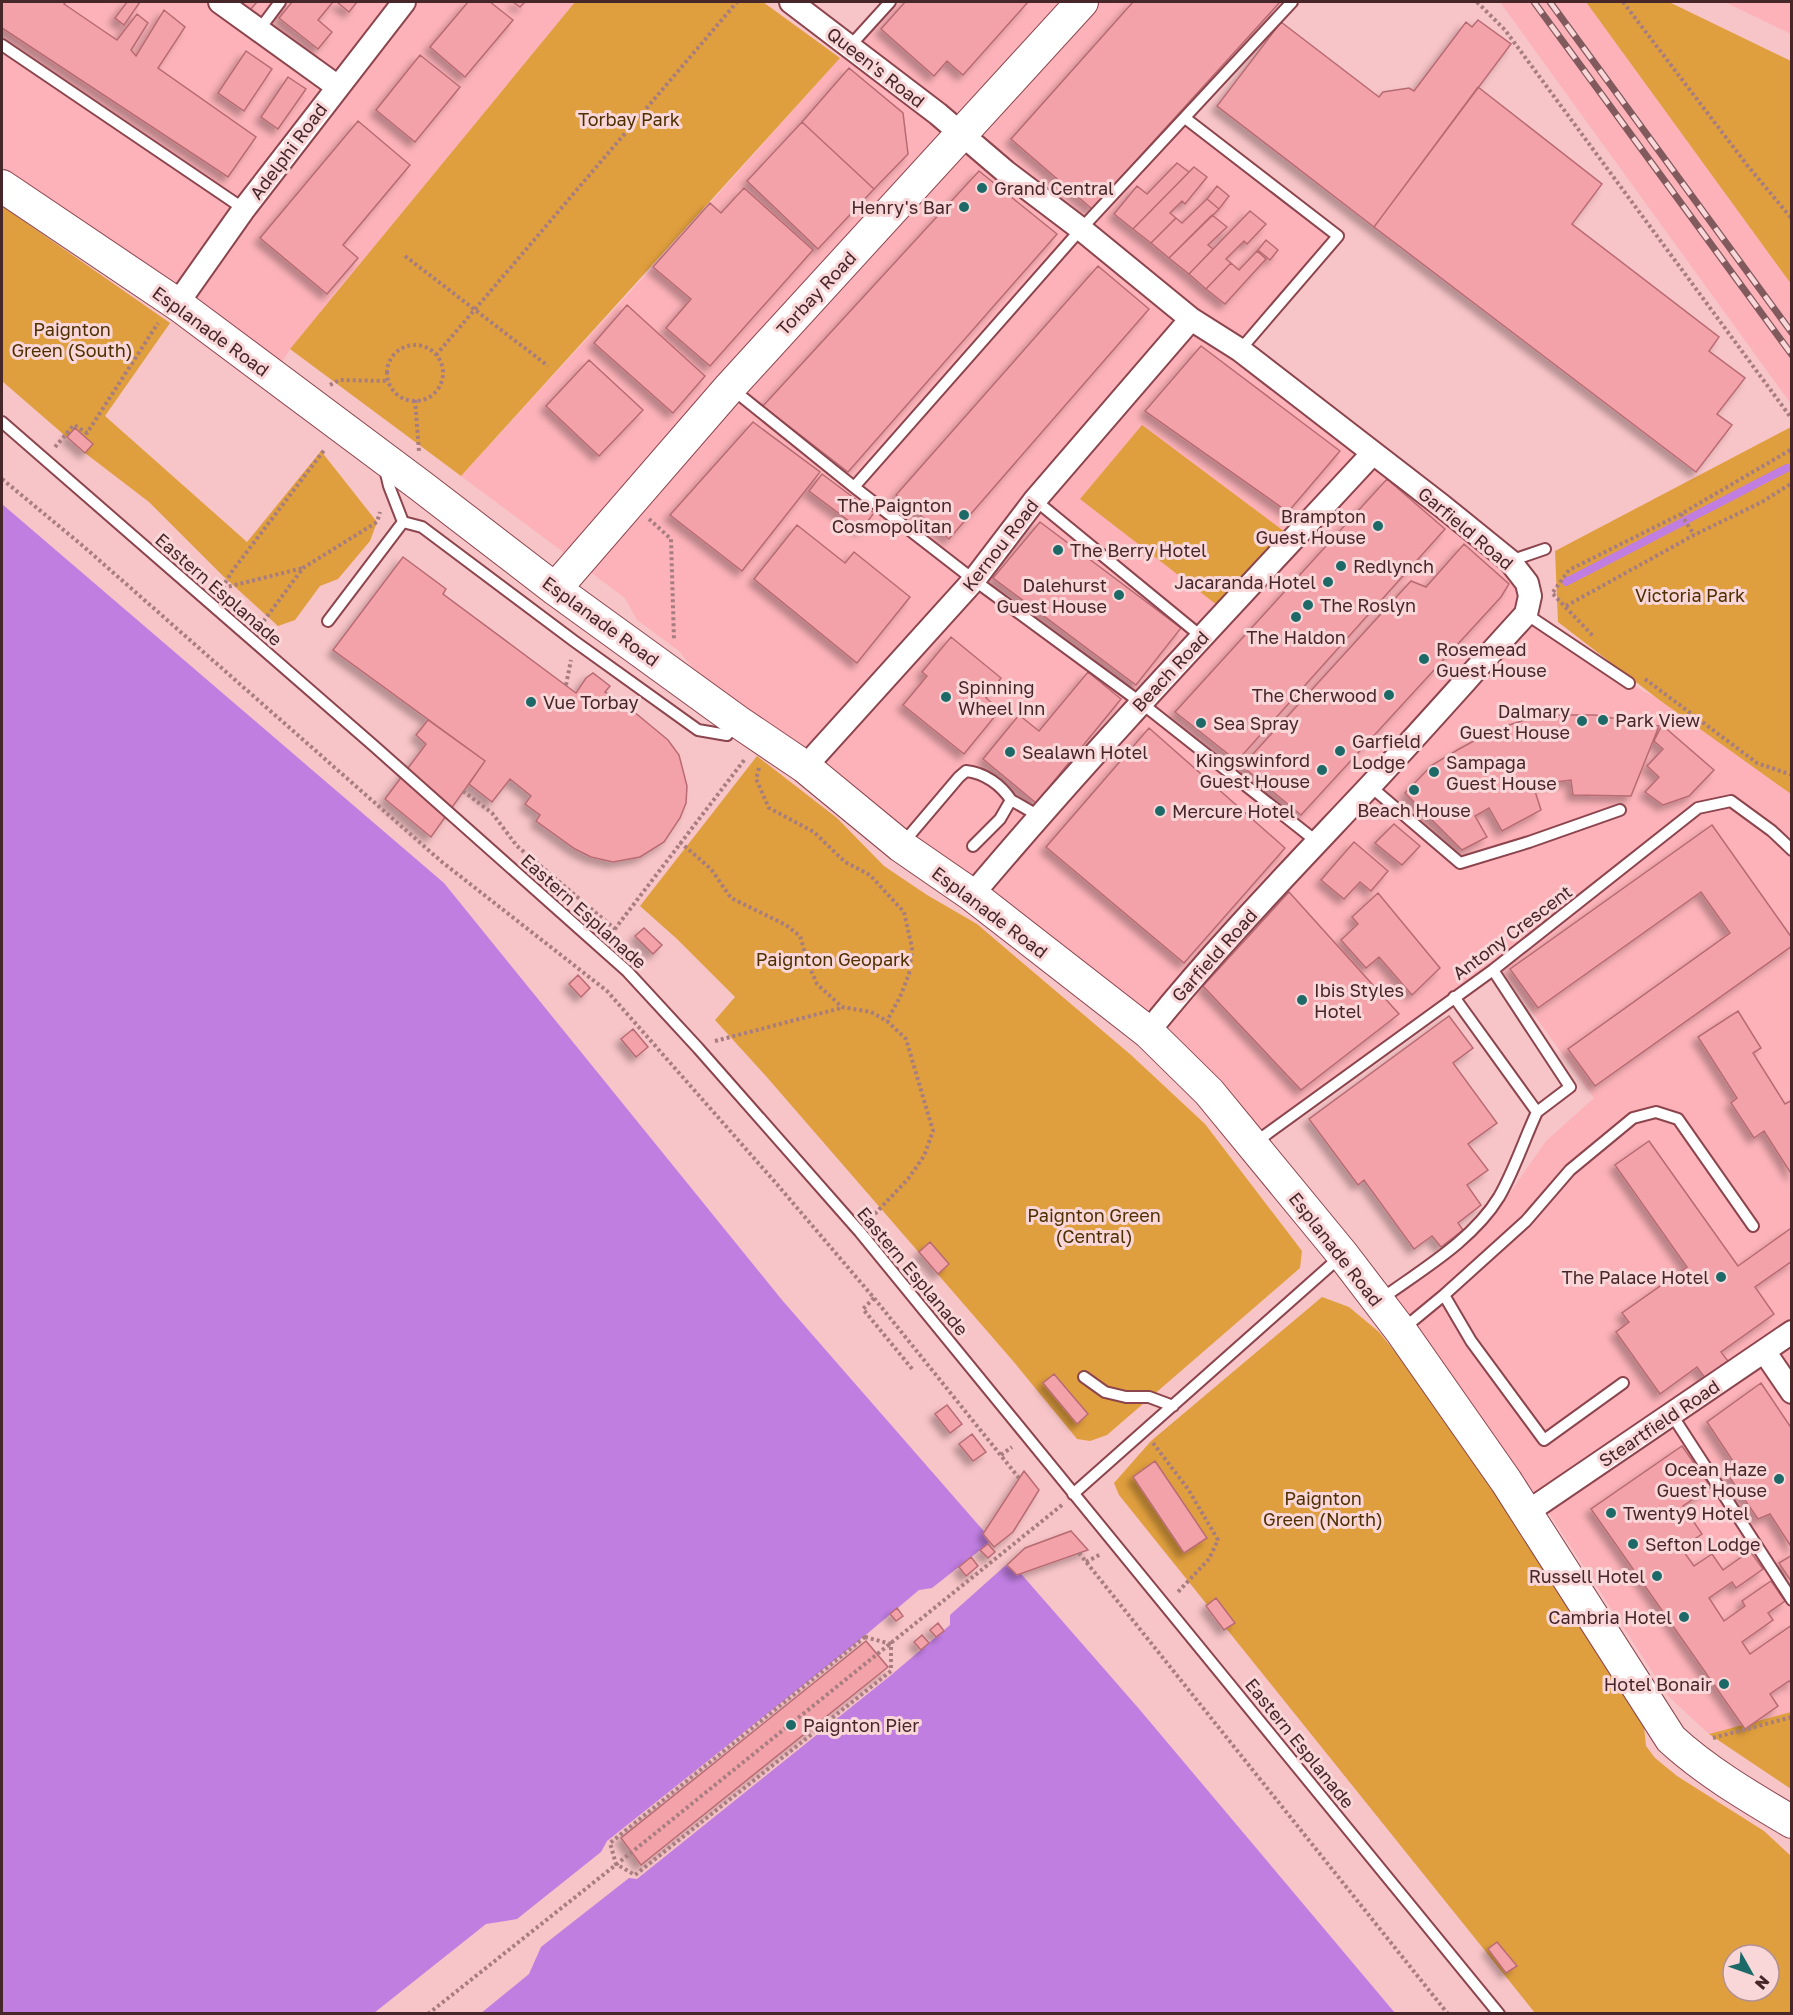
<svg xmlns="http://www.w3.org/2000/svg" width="1793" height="2015" viewBox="0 0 1793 2015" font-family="'Golos Text',sans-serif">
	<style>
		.built { fill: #fcb2b8 }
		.green { fill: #e09f3e; fill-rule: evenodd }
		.water { fill: #c07ee1 }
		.pier { fill: #f7c4c7 }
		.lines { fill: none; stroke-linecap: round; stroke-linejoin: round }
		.stream { stroke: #c07ee1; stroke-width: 8 }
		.building { fill: #f4a2a9; stroke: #b86b73; stroke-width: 1.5; filter: url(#shadow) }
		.lane-casing { stroke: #8c444d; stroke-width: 14 }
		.street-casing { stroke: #8c444d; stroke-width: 26 }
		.secondary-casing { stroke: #8c444d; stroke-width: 34 }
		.path { stroke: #a77d80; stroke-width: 4; stroke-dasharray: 3 3; stroke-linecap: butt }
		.lane { stroke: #fff; stroke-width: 10 }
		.street { stroke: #fff; stroke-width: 22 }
		.secondary { stroke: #fff; stroke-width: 32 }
		.rail-casing { stroke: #805a5d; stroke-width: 7 }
		.rail { stroke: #f9d6d8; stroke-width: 4.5; stroke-dasharray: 14; stroke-linecap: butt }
		.poi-dot { fill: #1c6968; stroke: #f9d6d8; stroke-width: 2 }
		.labels { text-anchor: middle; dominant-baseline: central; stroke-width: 6; stroke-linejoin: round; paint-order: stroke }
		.street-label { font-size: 18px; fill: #462629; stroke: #f9d6d8 }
		.park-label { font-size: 18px; fill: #4e3000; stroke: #f9d6d8 }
		.poi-label { font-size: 18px; fill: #462629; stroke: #f9d6d8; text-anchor: start }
	</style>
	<defs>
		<filter id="shadow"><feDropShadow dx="-5.5" dy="5.5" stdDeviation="3" flood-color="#0004"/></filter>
	</defs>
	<rect width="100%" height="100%" fill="#f7c4c7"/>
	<path class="built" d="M2 2H575L290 349 273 376 2 186Z
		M890 2H1292L1185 118 1338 236 1241 350 1510 561 1526 614 1629 683 1658 699 1791 794V1712L1709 1734 1668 1696 1545 1507 1392 1298 1449 1256 1477 1232 1502 1204 1546 1141 1594 1098 1499 966 1263 1136 1209 1092 737 721 679 651 637 620 625 598 461 476 653 267Z
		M1500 2H1586L1791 284V404Z
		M1725 2H1791V34Z"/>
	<path class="green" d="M575 2H763L840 58 461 476 290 349Z
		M1586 2H1669L1791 61V284Z
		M2 206 170 323 105 416 247 542 321 451 377 522 370 541 338 579 320 586 295 620 278 626 223 576 149 502 85 453 2 381Z
		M1142 425 1285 532 1217 605 1080 499Z
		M1791 427V794L1658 699 1558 622 1555 551Z
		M757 756 837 818 884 866 927 895 977 924 1131 1055 1205 1124 1302 1251 1300 1268 1107 1435 1090 1441 1077 1439 1013 1361 765 1075 715 1020 735 997 677 939 640 906Z
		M1322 1297 1349 1307 1379 1332 1404 1363 1504 1503 1644 1727 1646 1746 1655 1758 1677 1776 1764 1831 1791 1856V2013H1535L1119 1495 1114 1483 1151 1441ZM1733 1955H1769V1991H1733Z
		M1791 1712V1789L1709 1734Z"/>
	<path class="water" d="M2 504 444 883 782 1300 1140 1710 1395 2013H2Z"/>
	<path class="pier" d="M986 1529 1024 1572 1017 1575 1006 1565 950 1615V1625L890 1676 637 1879 629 1878 541 1947 529 1974 480 2014 374 2013 486 1924 517 1919 601 1852 607 1841 855 1644 919 1590 932 1588 989 1543 983 1534Z"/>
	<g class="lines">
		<path class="stream" d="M1566 582 1787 468"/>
	</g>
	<path class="building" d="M2 2H66L64 4 117 40 137 14 148 23 131 50 136 56 164 10 185 27 158 68 256 137 228 177 2 28Z
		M127 2H140L124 25 115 18Z
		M238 2H257L249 11Z
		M292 2H333L318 20 332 32 318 49 279 18Z
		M337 2H357L349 12Z
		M468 2H490L513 20 465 77 430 47Z
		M513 2H525L520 7Z
		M905 2H1028L963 75 947 61 934 76 881 29Z
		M1133 2H1280L1092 209 1011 139Z
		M1478 20 1511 44 1374 227 1217 106 1281 22 1379 97 1383 92 1409 88 1414 91 1466 22 1472 27Z
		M246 51 272 69 244 111 218 93Z
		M420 55 460 87 415 142 376 110Z
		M849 68 903 113 908 154 874 189 802 122Z
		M288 77 306 89 278 129 261 117Z
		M1478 87 1602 184 1572 224 1719 337 1709 351 1745 378 1717 414 1732 425 1696 472 1374 227Z
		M358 121 410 165 343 245 358 258 327 294 260 238Z
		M802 122 874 189 818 249 747 181Z
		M1177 163 1189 172 1133 229 1114 214 1137 186 1147 194Z
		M1194 167 1207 177 1185 204 1182 201 1170 213 1176 218 1151 243 1133 229Z
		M979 171 1057 234 848 472 763 406Z
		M1217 186 1229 196 1219 209 1207 199Z
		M744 188 813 250 710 366 666 328 691 299 653 267 710 203 721 213Z
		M1207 199 1219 209 1169 258 1151 243 1176 218 1182 223Z
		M1250 211 1266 224 1247 244 1244 241 1226 259 1231 263 1206 289 1189 274Z
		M1212 215 1227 227 1208 245 1213 249 1189 274 1169 258Z
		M1266 240 1278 250 1270 260 1258 250Z
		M1257 251 1266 259 1225 304 1206 289 1231 263 1239 270Z
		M1098 266 1149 309 949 539 896 495Z
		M627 305 705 376 673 413 594 343Z
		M1201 346 1340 451 1288 512 1145 411Z
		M589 360 643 410 599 456 546 406Z
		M753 422 820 472 742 571 670 515Z
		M75 428 93 444 85 453 67 437Z
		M822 474 874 513 861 530 809 491Z
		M1387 479 1445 529 1237 761 1175 712Z
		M1040 522 1181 628 1136 685 993 578Z
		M797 525 845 563 854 552 910 597 857 663 754 579Z
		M1464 544 1509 584 1501 597 1301 815 1242 766 1411 581 1426 587Z
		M403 557 446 589 443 594 576 693 586 678 593 673 610 686 605 692 627 706 668 740 679 755 687 786 686 803 680 818 664 842 640 857 613 862 591 857 575 849 536 821 540 815 525 804 531 796 510 779 492 802 469 784 485 761 333 650Z
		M951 637 1001 678 986 698 1000 710 964 754 903 705 927 676 922 672Z
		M1088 672 1121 699 1036 803 983 759 1019 715 1039 731Z
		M1541 715H1595L1659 726 1631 796 1573 795 1571 780 1533 785 1541 810 1502 831 1489 808 1475 816 1487 837 1462 850 1405 793 1432 765 1459 749 1496 729Z
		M428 720 485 761 431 837 385 799 426 744 416 735Z
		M1662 725 1714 770 1689 796 1663 805 1645 792 1659 777 1647 766 1663 749 1654 741Z
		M1149 728 1285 848 1184 963 1046 847Z
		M1394 824 1420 846 1402 865 1375 843Z
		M1712 825 1792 938V946L1595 1086 1568 1049 1730 933 1701 892 1538 1008 1510 969Z
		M1354 842 1388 871 1371 891 1360 882 1344 899 1321 880Z
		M1289 892 1399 1014 1301 1090 1203 986Z
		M1378 893 1440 968 1412 995 1379 957 1366 968 1341 940 1358 924 1352 917Z
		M644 928 662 945 653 954 635 936Z
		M578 975 590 988 581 997 569 984Z
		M1738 1011 1761 1048 1753 1053 1785 1104 1792 1100V1175L1764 1131 1754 1138 1731 1103 1737 1098 1698 1037Z
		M1449 1016 1473 1048 1453 1063 1497 1123 1468 1144 1488 1170 1467 1185 1481 1205 1458 1223 1463 1230 1441 1247 1432 1236 1414 1249 1364 1180 1358 1185 1309 1119Z
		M633 1029 648 1047 636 1057 621 1039Z
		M1649 1141 1738 1266 1790 1229 1792 1231V1261L1755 1287 1774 1314 1721 1352 1728 1361 1705 1378 1697 1367 1660 1394 1616 1332 1629 1322 1622 1313 1687 1267 1615 1165Z
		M930 1242 949 1264 938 1274 919 1252Z
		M1054 1374 1088 1414 1077 1424 1043 1383Z
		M1761 1383 1792 1429V1548L1770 1514 1758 1519 1728 1475 1737 1467 1707 1422Z
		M947 1405 962 1424 950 1433 935 1414Z
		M972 1434 986 1452 973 1461 959 1444Z
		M1682 1446 1711 1487 1683 1506 1702 1534 1681 1548 1694 1566 1712 1554 1723 1570 1750 1551 1763 1569 1736 1588 1732 1582 1709 1598 1724 1621 1745 1606 1742 1601 1771 1581 1785 1601 1768 1613 1773 1620 1742 1642 1750 1654 1792 1625V1684L1789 1681 1770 1694 1778 1706 1745 1729 1591 1509Z
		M1155 1461 1207 1538 1184 1553 1133 1477Z
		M1024 1471 1039 1490 1013 1532 994 1547 983 1534Z
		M1071 1531 1088 1550 1017 1575 1007 1565 1025 1548Z
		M988 1544 995 1552 988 1558 980 1550Z
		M1792 1555V1581H1791L1779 1563Z
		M971 1557 978 1566 966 1576 959 1567Z
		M1216 1598 1235 1623 1224 1630 1206 1606Z
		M897 1608 903 1616 896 1621 890 1614Z
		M938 1623 944 1631 936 1637 930 1630Z
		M922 1635 929 1643 921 1650 914 1642Z
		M866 1641 888 1667 641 1865 621 1838Z
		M1497 1942 1517 1966 1506 1973 1488 1949Z"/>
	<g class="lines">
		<g class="lane-casing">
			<path id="lane" d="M259 30 280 2
				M2 45 244 209
				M850 46 890 2
				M1185 118 1338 236 1240 350
				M731 388 854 487 974 580 1140 702 1316 841
				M2 422 374 746 627 971 698 1048 860 1232 1499 2014
				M385 469 389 486 403 522 422 527 574 641 698 730 727 735 735 723
				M854 487 1081 229 1292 2
				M1035 500 1202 637
				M1510 561 1545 549
				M1526 614 1629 683
				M328 621 403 522
				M1370 786 1460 863 1529 842 1620 810
				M1011 800 1039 816
				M903 843 959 777 966 771C985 773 1001 785 1011 800L1000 819 973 846
				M1454 997 1537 1112 1570 1087 1493 970
				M1253 1144 1493 970 1698 808 1731 801 1772 831 1792 850
				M1444 1295 1471 1341 1544 1440 1623 1383
				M1380 1300C1421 1270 1472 1241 1499 1197 1514 1171 1524 1140 1537 1112
				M1404 1328 1444 1295 1526 1221 1570 1170 1633 1118 1656 1112 1678 1119 1753 1226
				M1084 1377 1105 1392 1126 1397H1149L1173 1406
				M1672 1415 1792 1600
				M1073 1494 1340 1257"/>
		</g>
		<g class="street-casing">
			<path id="street" d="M220 2 338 87
				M791 2 938 114 1006 172 1081 229 1191 319 1240 350 1442 506 1510 561 1527 583 1530 596 1526 614C1474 671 1423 729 1370 786 1294 867 1217 946 1148 1032
				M177 304 244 209 404 2
				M805 767 974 580 1035 500 1191 319
				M972 895C1100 743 1238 599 1373 453
				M1764 1351 1792 1392
				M1526 1513 1792 1332"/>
		</g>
		<g class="secondary-casing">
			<path id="secondary" d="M2 186 180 306 421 486 555 589 737 721 805 767 901 846 972 895 1148 1032 1209 1092 1343 1255 1401 1331 1506 1481 1671 1739C1707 1772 1750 1797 1792 1822
				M555 589 730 387 1082 2"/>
		</g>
		<path class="path" d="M1477 2 1505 30 1792 419
			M1623 2 1747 165 1792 219
			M405 256 548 366
			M387 373a28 28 0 1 1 56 0a28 28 0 1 1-56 0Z
			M436 355 737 2
			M330 385 339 380 389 381
			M415 400 419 451
			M55 447 74 425 87 433 158 323
			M2 479 83 546 442 862 607 991 775 1182 874 1298 1019 1478
			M1681 514 1694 535
			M649 519 671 539 674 640
			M222 588 233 570 325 449
			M223 588 303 568
			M1553 592 1569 570 1681 514 1792 449
			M1553 594 1593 636
			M1566 606 1694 535 1762 502 1792 483
			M260 626 303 568 377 522 380 512
			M1645 679 1757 763 1792 775
			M566 685 571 660
			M759 768 756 779 769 808 814 832 845 862 870 875 904 912 912 948 909 974 900 997 887 1021
			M463 791 492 813 517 846 615 929
			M680 842 711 869 731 898 786 925 800 936 809 966 817 984 842 1007 871 1012 887 1021 906 1039 933 1131 924 1156 908 1179 870 1219
			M611 934 745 759
			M715 1041 841 1008
			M874 1298 863 1309 913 1370
			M1153 1443 1188 1489 1218 1540 1209 1559 1177 1593
			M1001 1455 1012 1447
			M1079 1553 1448 2014
			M1086 1562 1101 1554
			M865 1637 891 1644V1671L635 1875 616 1864 610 1843Z
			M1713 1738 1792 1717
			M428 2014 632 1852 1062 1505"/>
		<use href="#lane" class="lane"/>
		<use href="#street" class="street"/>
		<use href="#secondary" class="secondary"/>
		<g class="rail-casing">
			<path id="rail" d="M1534 2 1792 355
				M1550 2 1792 333"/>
		</g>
		<use href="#rail" class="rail"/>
	</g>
	<g class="poi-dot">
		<circle cx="982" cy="188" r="6"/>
		<circle cx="964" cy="207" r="6"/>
		<circle cx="964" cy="515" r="6"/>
		<circle cx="1378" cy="526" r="6"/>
		<circle cx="1058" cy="550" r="6"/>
		<circle cx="1341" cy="566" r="6"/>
		<circle cx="1328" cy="582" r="6"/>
		<circle cx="1119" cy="595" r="6"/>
		<circle cx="1308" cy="605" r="6"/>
		<circle cx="1296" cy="617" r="6"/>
		<circle cx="1424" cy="659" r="6"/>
		<circle cx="1389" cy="695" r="6"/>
		<circle cx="946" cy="697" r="6"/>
		<circle cx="531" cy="702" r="6"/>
		<circle cx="1603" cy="720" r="6"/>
		<circle cx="1582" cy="721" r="6"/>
		<circle cx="1201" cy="723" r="6"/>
		<circle cx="1340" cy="751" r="6"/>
		<circle cx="1010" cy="752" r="6"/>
		<circle cx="1322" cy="770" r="6"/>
		<circle cx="1434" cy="772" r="6"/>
		<circle cx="1414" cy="790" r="6"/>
		<circle cx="1160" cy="811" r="6"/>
		<circle cx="1302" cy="1000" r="6"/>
		<circle cx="1721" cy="1277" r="6"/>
		<circle cx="1779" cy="1479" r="6"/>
		<circle cx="1611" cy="1513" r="6"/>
		<circle cx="1633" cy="1544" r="6"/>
		<circle cx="1657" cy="1576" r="6"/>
		<circle cx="1684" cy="1617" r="6"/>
		<circle cx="1724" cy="1684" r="6"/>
		<circle cx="791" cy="1725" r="6"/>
	</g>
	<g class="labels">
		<g class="street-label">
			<text transform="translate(876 67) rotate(38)">Queen's Road</text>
			<text transform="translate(288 151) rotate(-53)">Adelphi Road</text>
			<text transform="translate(816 293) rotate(-47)">Torbay Road</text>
			<text transform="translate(211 331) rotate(36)">Esplanade Road</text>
			<text transform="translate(1466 528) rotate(40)">Garfield Road</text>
			<text transform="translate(1000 545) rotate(-52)">Kernou Road</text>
			<text transform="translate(219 589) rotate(41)">Eastern Esplanade</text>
			<text transform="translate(601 621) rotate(36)">Esplanade Road</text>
			<text transform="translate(1170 671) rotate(-47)">Beach Road</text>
			<text transform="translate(584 911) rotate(42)">Eastern Esplanade</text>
			<text transform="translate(990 912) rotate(37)">Esplanade Road</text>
			<text transform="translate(1512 932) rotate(-37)">Antony Crescent</text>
			<text transform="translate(1214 955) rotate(-48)">Garfield Road</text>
			<text transform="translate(1336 1249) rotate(52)">Esplanade Road</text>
			<text transform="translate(913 1271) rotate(50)">Eastern Esplanade</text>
			<text transform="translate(1659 1423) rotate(-34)">Steartfield Road</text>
			<text transform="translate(1300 1743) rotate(51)">Eastern Esplanade</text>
		</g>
		<g class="park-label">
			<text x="629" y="119">Torbay Park</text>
			<text x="72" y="329">Paignton<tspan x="72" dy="21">Green (South)</tspan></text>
			<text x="1690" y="595">Victoria Park</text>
			<text x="833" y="959">Paignton Geopark</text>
			<text x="1094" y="1215">Paignton Green<tspan x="1094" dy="21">(Central)</tspan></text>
			<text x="1323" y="1498">Paignton<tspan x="1323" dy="21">Green (North)</tspan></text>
		</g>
		<g class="poi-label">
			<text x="994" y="188">Grand Central</text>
			<text x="952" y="207" text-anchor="end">Henry's Bar</text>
			<text x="952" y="505" text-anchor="end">The Paignton<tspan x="952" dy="21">Cosmopolitan</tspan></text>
			<text x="1366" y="516" text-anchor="end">Brampton<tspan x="1366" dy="21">Guest House</tspan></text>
			<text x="1070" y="550">The Berry Hotel</text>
			<text x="1353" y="566">Redlynch</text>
			<text x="1316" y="582" text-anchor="end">Jacaranda Hotel</text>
			<text x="1107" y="585" text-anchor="end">Dalehurst<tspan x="1107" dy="21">Guest House</tspan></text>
			<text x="1320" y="605">The Roslyn</text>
			<text x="1296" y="637" text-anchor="middle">The Haldon</text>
			<text x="1436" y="649">Rosemead<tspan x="1436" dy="21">Guest House</tspan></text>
			<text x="958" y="687">Spinning<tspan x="958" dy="21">Wheel Inn</tspan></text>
			<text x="1377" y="695" text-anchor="end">The Cherwood</text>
			<text x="543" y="702">Vue Torbay</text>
			<text x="1570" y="711" text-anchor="end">Dalmary<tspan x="1570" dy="21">Guest House</tspan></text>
			<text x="1615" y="720">Park View</text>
			<text x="1213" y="723">Sea Spray</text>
			<text x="1352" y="741">Garfield<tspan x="1352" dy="21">Lodge</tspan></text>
			<text x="1022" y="752">Sealawn Hotel</text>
			<text x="1310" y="760" text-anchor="end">Kingswinford<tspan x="1310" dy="21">Guest House</tspan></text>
			<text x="1446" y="762">Sampaga<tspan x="1446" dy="21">Guest House</tspan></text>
			<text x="1414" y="810" text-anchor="middle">Beach House</text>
			<text x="1172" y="811">Mercure Hotel</text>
			<text x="1314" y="990">Ibis Styles<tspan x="1314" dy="21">Hotel</tspan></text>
			<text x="1709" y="1277" text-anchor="end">The Palace Hotel</text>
			<text x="1767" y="1469" text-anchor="end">Ocean Haze<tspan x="1767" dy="21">Guest House</tspan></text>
			<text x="1623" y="1513">Twenty9 Hotel</text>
			<text x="1645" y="1544">Sefton Lodge</text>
			<text x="1645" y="1576" text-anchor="end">Russell Hotel</text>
			<text x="1672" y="1617" text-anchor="end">Cambria Hotel</text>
			<text x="1712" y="1684" text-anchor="end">Hotel Bonair</text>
			<text x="803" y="1725">Paignton Pier</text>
		</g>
	</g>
	<rect width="1793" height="2015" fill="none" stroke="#462629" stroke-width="6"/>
	<g transform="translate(1751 1973) rotate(130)"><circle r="28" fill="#f9d6d8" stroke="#b19092" stroke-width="1.5"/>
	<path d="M0-4.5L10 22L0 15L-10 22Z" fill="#1c6968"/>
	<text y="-9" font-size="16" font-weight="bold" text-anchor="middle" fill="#462629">N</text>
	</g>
</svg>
